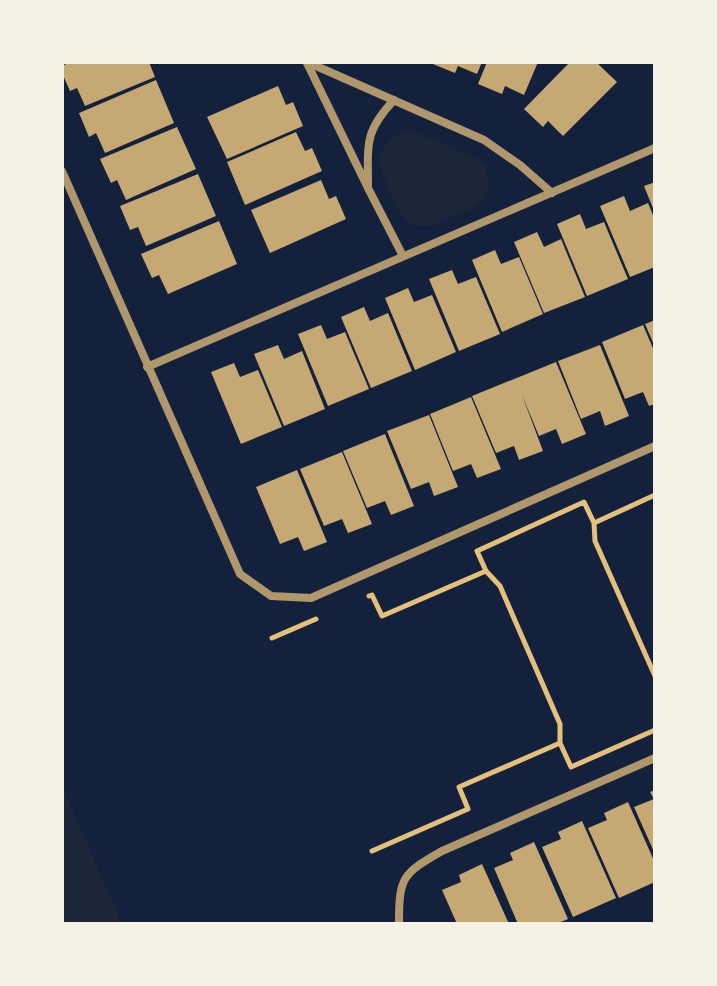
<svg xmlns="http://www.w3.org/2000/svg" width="717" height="986" viewBox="0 0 717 986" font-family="'Alegreya Sans',sans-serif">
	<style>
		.green { fill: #1d2539 }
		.building { fill: #c6a872 }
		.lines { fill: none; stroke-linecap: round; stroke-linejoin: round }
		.path { stroke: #e5c07b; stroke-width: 5 }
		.minor { stroke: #b1986c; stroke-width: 8 }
	</style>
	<rect width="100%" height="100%" fill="#14213d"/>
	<path class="green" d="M403 132H415L479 159C490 171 493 190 480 203 473 209 460 213 452 216 439 222 425 232 411 223 397 215 387 186 381 170 375 153 388 138 403 132Z
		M62 785 68 799 122 924H62Z"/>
	<path class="building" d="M70 62H149L155 77 85 106 77 88 70 91 62 73V66Z
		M428 62H482L477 74 458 66 455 73Z
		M487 62H538L524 95 505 86 502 94 478 84Z
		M570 62H596L617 82 563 136 548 121 543 127 524 109Z
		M156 80 174 123 105 153 96 133 89 137 79 113Z
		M278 86 286 105 293 102 303 126 227 159 207 117Z
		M177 127 196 169 126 200 117 180 111 183 100 159Z
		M296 132 305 151 312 148 322 171 245 205 227 162Z
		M198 174 216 216 146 246 138 227 130 230 120 206Z
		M321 180 329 199 336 196 346 219 270 253 251 210Z
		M655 182V213L644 186Z
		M624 196 630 211 648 203 655 220V267L630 277 600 206Z
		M580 214 586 229 604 222 628 279 587 296 557 224Z
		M219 221 237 264 168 294 159 275 152 278 141 254Z
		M537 232 544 247 561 239 585 297 544 313 514 242Z
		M495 250 501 264 519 257 543 314 502 332 472 260Z
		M452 270 458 284 476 277 500 334 459 351 429 279Z
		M408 288 414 302 432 295 456 352 415 370 385 298Z
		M364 307 370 321 388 313 412 371 371 388 341 317Z
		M655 320V347L645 324Z
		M321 325 327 339 345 332 369 389 328 406 298 334Z
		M643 325 655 353V404L649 406 643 392 625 399 602 342Z
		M278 345 284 359 302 351 325 409 284 426 254 354Z
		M600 345 629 416 605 426 600 411 581 419 558 361Z
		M556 362 586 434 562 444 556 429 539 436 522 395 543 451 519 460 514 446 496 453 472 396Z
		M234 363 240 377 258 370 282 427 241 444 211 372Z
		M471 397 501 469 477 478 471 464 453 471 430 414Z
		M429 415 458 487 434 496 429 482 411 489 387 431Z
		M385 434 414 506 391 515 385 501 367 508 343 451Z
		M342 452 372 524 348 533 342 519 324 526 300 469Z
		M297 470 327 542 304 551 298 537 280 544 256 487Z
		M655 790V854L634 807 654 799 650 792Z
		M628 802 655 863V882L619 898 588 828 607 820 604 813Z
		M582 821 616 898 573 917 542 847 561 839 558 832Z
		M534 842 568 919 556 924H518L494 868 513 860 510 853Z
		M482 864 509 924H457L442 890 461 882 459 875Z"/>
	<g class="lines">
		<path class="path" d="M594 523 595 541 655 676
			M486 571 500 586 560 724V743
			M369 596 372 595 382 616 486 571 477 551 584 502 594 523 655 495
			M272 638 316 619
			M372 851 468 809 459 787 560 743 571 767 655 730"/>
		<path class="minor" d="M307 62 484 140 520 165 552 193
			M307 63 369 190 403 256
			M62 171 240 574 271 596 311 598 655 446
			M368 185C368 144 364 132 394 100
			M147 367 655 148
			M399 924C399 877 402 874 442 851L655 758"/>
	</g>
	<rect width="717" height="986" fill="none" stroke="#f6f1e7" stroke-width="128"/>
</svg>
